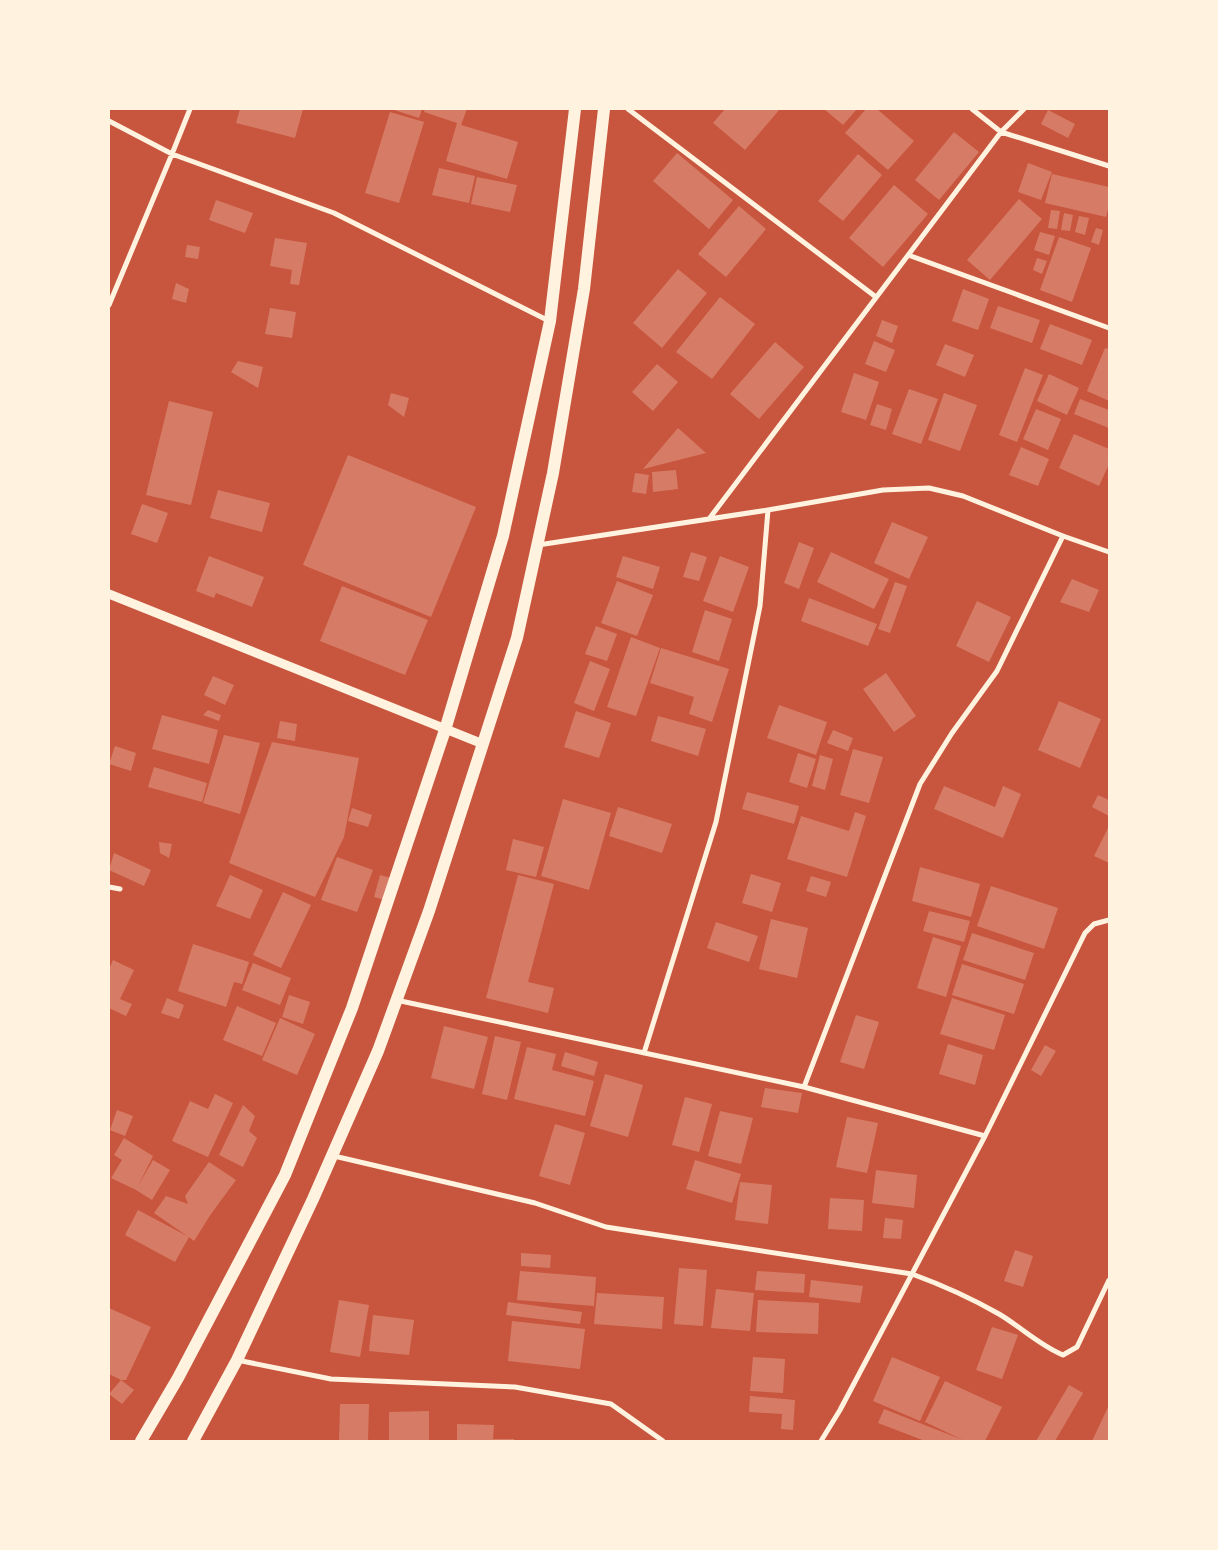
<svg xmlns="http://www.w3.org/2000/svg" width="1218" height="1550" viewBox="0 0 1218 1550" font-family="'DM Sans',sans-serif">
	<style>
		.building { fill: #d67c66 }
		.lines { fill: none; stroke-linecap: round; stroke-linejoin: round }
		.minor { stroke: #fff3e0; stroke-width: 5 }
		.tertiary { stroke: #fff3e0; stroke-width: 9 }
		.primary { stroke: #fff3e0; stroke-width: 12 }
	</style>
	<rect width="100%" height="100%" fill="#c8553d"/>
	<path class="building" d="M240 109H303L295 138 236 123Z
		M391 109H422L419 118Z
		M425 109H467L461 125 518 142 507 179 446 161 457 123 424 112Z
		M725 109H780L745 150 713 123Z
		M824 109H857L843 125Z
		M866 109H877L914 141 888 170 845 133Z
		M1048 110 1075 124 1068 138 1041 124Z
		M390 112 424 122 399 203 365 193Z
		M954 132 979 152 939 200 915 180Z
		M677 153 733 200 709 229 653 181Z
		M858 154 882 175 843 221 818 201Z
		M1028 163 1052 172 1041 200 1018 192Z
		M439 168 475 176 469 203 432 195Z
		M1052 174 1109 187V205L1106 217 1045 203Z
		M477 177 517 185 510 212 471 204Z
		M894 185 928 214 883 267 849 238Z
		M1019 199 1042 219 990 280 967 260Z
		M216 200 253 213 245 233 209 220Z
		M739 206 766 229 726 277 698 254Z
		M1051 210 1060 211 1057 229 1048 228Z
		M1064 213 1073 215 1070 231 1061 230Z
		M1079 216 1089 218 1085 235 1075 232Z
		M1096 228 1103 230 1099 245 1091 242Z
		M1040 232 1055 236 1049 255 1034 250Z
		M1059 237 1091 248 1072 302 1040 290Z
		M275 238 307 243 299 285 290 284 292 270 270 266Z
		M187 245 200 247 198 259 185 257Z
		M1037 258 1047 261 1042 274 1033 270Z
		M678 269 707 293 662 348 633 323Z
		M176 283 189 289 186 303 172 299Z
		M963 289 989 299 978 330 952 321Z
		M720 297 755 324 712 379 676 352Z
		M998 306 1040 320 1032 343 990 328Z
		M270 308 296 312 292 338 265 334Z
		M882 320 898 326 892 343 876 336Z
		M1050 324 1092 340 1082 365 1040 349Z
		M874 341 895 350 886 372 865 364Z
		M775 342 804 367 759 419 730 394Z
		M945 344 974 355 965 377 936 365Z
		M1105 348 1109 349V401L1087 391Z
		M238 361 263 367 258 388 231 372Z
		M657 364 678 382 653 411 632 392Z
		M1025 368 1043 375 1017 442 999 435Z
		M854 373 879 382 866 420 841 412Z
		M1049 374 1079 388 1067 415 1037 401Z
		M909 389 938 399 921 444 892 434Z
		M391 393 409 398 404 417 388 405Z
		M944 393 977 405 960 451 928 440Z
		M1080 399 1109 410V428L1074 414Z
		M169 401 213 412 191 505 146 495Z
		M877 404 892 409 886 430 870 425Z
		M1036 409 1061 419 1048 450 1023 439Z
		M678 428 706 453 643 469Z
		M1074 434 1109 449V464L1099 486 1059 468Z
		M1021 447 1049 459 1038 486 1009 475Z
		M348 455 476 507 431 617 303 565Z
		M676 470 678 489 653 492 652 472Z
		M635 473 649 475 646 494 632 492Z
		M218 490 270 503 262 532 210 518Z
		M142 504 168 513 157 543 131 534Z
		M892 522 928 537 909 579 874 563Z
		M799 542 814 548 799 589 784 583Z
		M691 552 707 557 699 581 683 577Z
		M831 552 889 579 874 609 817 582Z
		M209 556 264 577 252 607 216 593 214 598 196 591Z
		M623 556 660 567 653 589 616 577Z
		M720 556 749 567 733 612 703 601Z
		M1072 579 1099 590 1089 612 1060 602Z
		M617 581 653 595 637 636 601 623Z
		M895 582 907 586 890 633 878 629Z
		M342 586 428 620 405 675 320 641Z
		M809 598 877 624 868 646 801 621Z
		M977 601 1011 617 989 662 956 646Z
		M705 610 732 619 719 661 692 652Z
		M596 626 617 634 607 661 585 654Z
		M631 637 660 648 636 716 607 707Z
		M661 648 729 669 712 722 689 714 694 697 650 683Z
		M590 661 610 669 594 711 574 703Z
		M886 673 916 716 894 732 863 689Z
		M213 676 234 685 225 705 204 695Z
		M1059 701 1101 719 1080 768 1038 750Z
		M779 705 827 722 816 755 767 738Z
		M208 710 221 715 219 721 203 715Z
		M576 711 611 723 599 758 564 747Z
		M162 715 218 730 209 764 152 749Z
		M658 716 706 729 698 756 651 741Z
		M280 721 297 724 295 741 277 738Z
		M833 730 853 738 848 751 827 743Z
		M224 735 260 743 240 814 203 803Z
		M272 742 359 758 344 837 315 897 229 863Z
		M115 746 136 753 131 771 109 764Z
		M853 749 883 757 869 803 840 795Z
		M798 753 816 759 807 788 789 782Z
		M820 755 833 759 825 790 812 786Z
		M154 767 207 783 202 802 148 787Z
		M944 786 995 807 1003 786 1021 794 1003 838 934 809Z
		M747 792 799 806 794 824 742 809Z
		M1098 795 1109 800V816L1092 807Z
		M563 799 611 813 589 890 541 876Z
		M618 807 672 824 662 853 609 836Z
		M352 808 372 815 368 827 348 821Z
		M855 812 866 816 847 877 787 859 801 816 849 831Z
		M1109 826V863L1094 856Z
		M513 839 544 847 536 877 506 870Z
		M159 842 172 844 169 858 160 853Z
		M114 853 151 870 144 886 109 870Z
		M337 857 373 870 357 912 321 900Z
		M920 867 980 884 971 917 912 901Z
		M751 874 781 883 772 912 742 903Z
		M230 875 263 890 250 919 216 906Z
		M380 875 398 880 391 902 374 897Z
		M518 875 554 884 528 982 554 988 548 1013 486 998Z
		M811 876 831 882 826 897 806 891Z
		M991 886 1058 908 1044 949 977 926Z
		M283 892 311 905 281 968 253 955Z
		M929 911 970 921 964 942 923 931Z
		M771 919 808 928 797 978 759 969Z
		M716 922 758 936 749 962 707 948Z
		M972 933 1034 953 1025 980 963 960Z
		M933 937 961 946 946 997 917 988Z
		M193 944 249 962 242 984 234 982 226 1007 178 991Z
		M113 960 134 970 120 999 132 1004 126 1016 109 1008V969Z
		M253 963 291 978 280 1005 242 990Z
		M962 964 1024 984 1014 1014 952 995Z
		M289 995 310 1002 303 1024 282 1017Z
		M167 998 184 1005 179 1019 161 1013Z
		M952 998 1005 1015 994 1050 940 1034Z
		M237 1006 276 1023 262 1056 223 1040Z
		M856 1015 879 1022 864 1069 840 1062Z
		M280 1018 315 1034 297 1075 262 1060Z
		M444 1026 488 1037 474 1089 431 1078Z
		M495 1036 521 1042 507 1100 482 1094Z
		M948 1044 983 1055 975 1085 939 1074Z
		M1045 1045 1056 1051 1041 1076 1031 1070Z
		M527 1047 556 1054 552 1070 594 1081 585 1116 514 1099Z
		M565 1052 598 1062 594 1076 561 1066Z
		M605 1074 643 1085 628 1137 590 1126Z
		M765 1088 802 1093 798 1113 761 1107Z
		M215 1094 233 1103 208 1157 172 1141 190 1101 208 1109Z
		M685 1097 712 1104 699 1152 672 1145Z
		M243 1105 255 1116 249 1131 257 1138 243 1167 219 1155Z
		M117 1110 133 1116 125 1136 110 1130Z
		M720 1111 753 1118 741 1164 708 1156Z
		M847 1117 878 1123 867 1173 836 1167Z
		M555 1124 585 1133 570 1185 539 1176Z
		M124 1138 153 1156 138 1186 153 1160 170 1170 152 1200 136 1190 111 1178 122 1160 114 1155Z
		M695 1160 741 1174 732 1203 686 1189Z
		M209 1162 236 1180 211 1214 194 1241 189 1237 175 1262 125 1235 138 1210 187 1236 154 1213 166 1196 188 1204 185 1196Z
		M876 1170 917 1175 914 1208 872 1203Z
		M740 1182 772 1185 768 1224 735 1220Z
		M830 1198 864 1200 862 1231 828 1229Z
		M885 1218 903 1220 901 1239 883 1238Z
		M1015 1250 1033 1256 1023 1287 1004 1281Z
		M521 1253 551 1255 550 1268 521 1266Z
		M679 1268 707 1270 703 1326 674 1324Z
		M520 1271 596 1277 594 1306 517 1300Z
		M757 1271 805 1274 804 1293 755 1290Z
		M811 1280 863 1286 860 1303 809 1297Z
		M716 1289 754 1293 750 1331 711 1328Z
		M597 1293 664 1297 662 1329 594 1324Z
		M339 1300 369 1305 360 1357 330 1352Z
		M758 1300 819 1303 818 1334 756 1332Z
		M508 1302 582 1312 580 1324 506 1315Z
		M109 1308 151 1327 126 1380H121L109 1374Z
		M373 1315 414 1320 409 1355 369 1351Z
		M512 1321 585 1329 580 1369 508 1361Z
		M992 1327 1018 1335 1002 1379 976 1370Z
		M753 1357 785 1359 783 1393 750 1391Z
		M892 1357 940 1377 920 1421 873 1401Z
		M121 1380 134 1390 122 1404 109 1394Z
		M945 1381 1002 1407 985 1441H925L878 1423 884 1409 963 1440 925 1422Z
		M1069 1385 1083 1393 1055 1441H1036Z
		M750 1396 795 1400 793 1430 781 1429 782 1414 749 1412Z
		M340 1404H369L368 1441H339Z
		M1109 1405V1441H1092Z
		M429 1411V1441H389V1412Z
		M457 1424 494 1425 493 1439H514V1441H457Z"/>
	<g class="lines">
		<path class="minor" d="M628 109 876 297
			M972 109 1001 132 1109 166
			M109 121 172 154 334 213 549 321
			M908 255 1109 328
			M109 305 172 154 190 109
			M709 519 1001 132 1024 109
			M538 545 768 510 883 490 929 488 963 496 1063 536 1109 552
			M109 887 120 889
			M396 1000 804 1087 985 1136
			M644 1053 716 822 760 606 768 510
			M804 1087 920 784 952 733 997 671 1063 536
			M334 1156 535 1203 606 1227 912 1274C942 1285 971 1298 999 1314 1021 1327 1039 1345 1063 1355L1077 1347 1109 1280
			M237 1360 331 1379 515 1387 611 1404 663 1441
			M821 1441 840 1410 985 1136 1085 933 1094 924 1109 920"/>
		<path class="tertiary" d="M109 594 483 744"/>
		<path class="primary" d="M141 1441 178 1378 285 1175 352 1008 445 730 503 536 550 321 575 109
			M193 1441 237 1360 313 1199 378 1051 429 911 517 638 553 473 584 289 604 109"/>
	</g>
	<rect width="1218" height="1550" fill="none" stroke="#fff3e0" stroke-width="220"/>
</svg>
